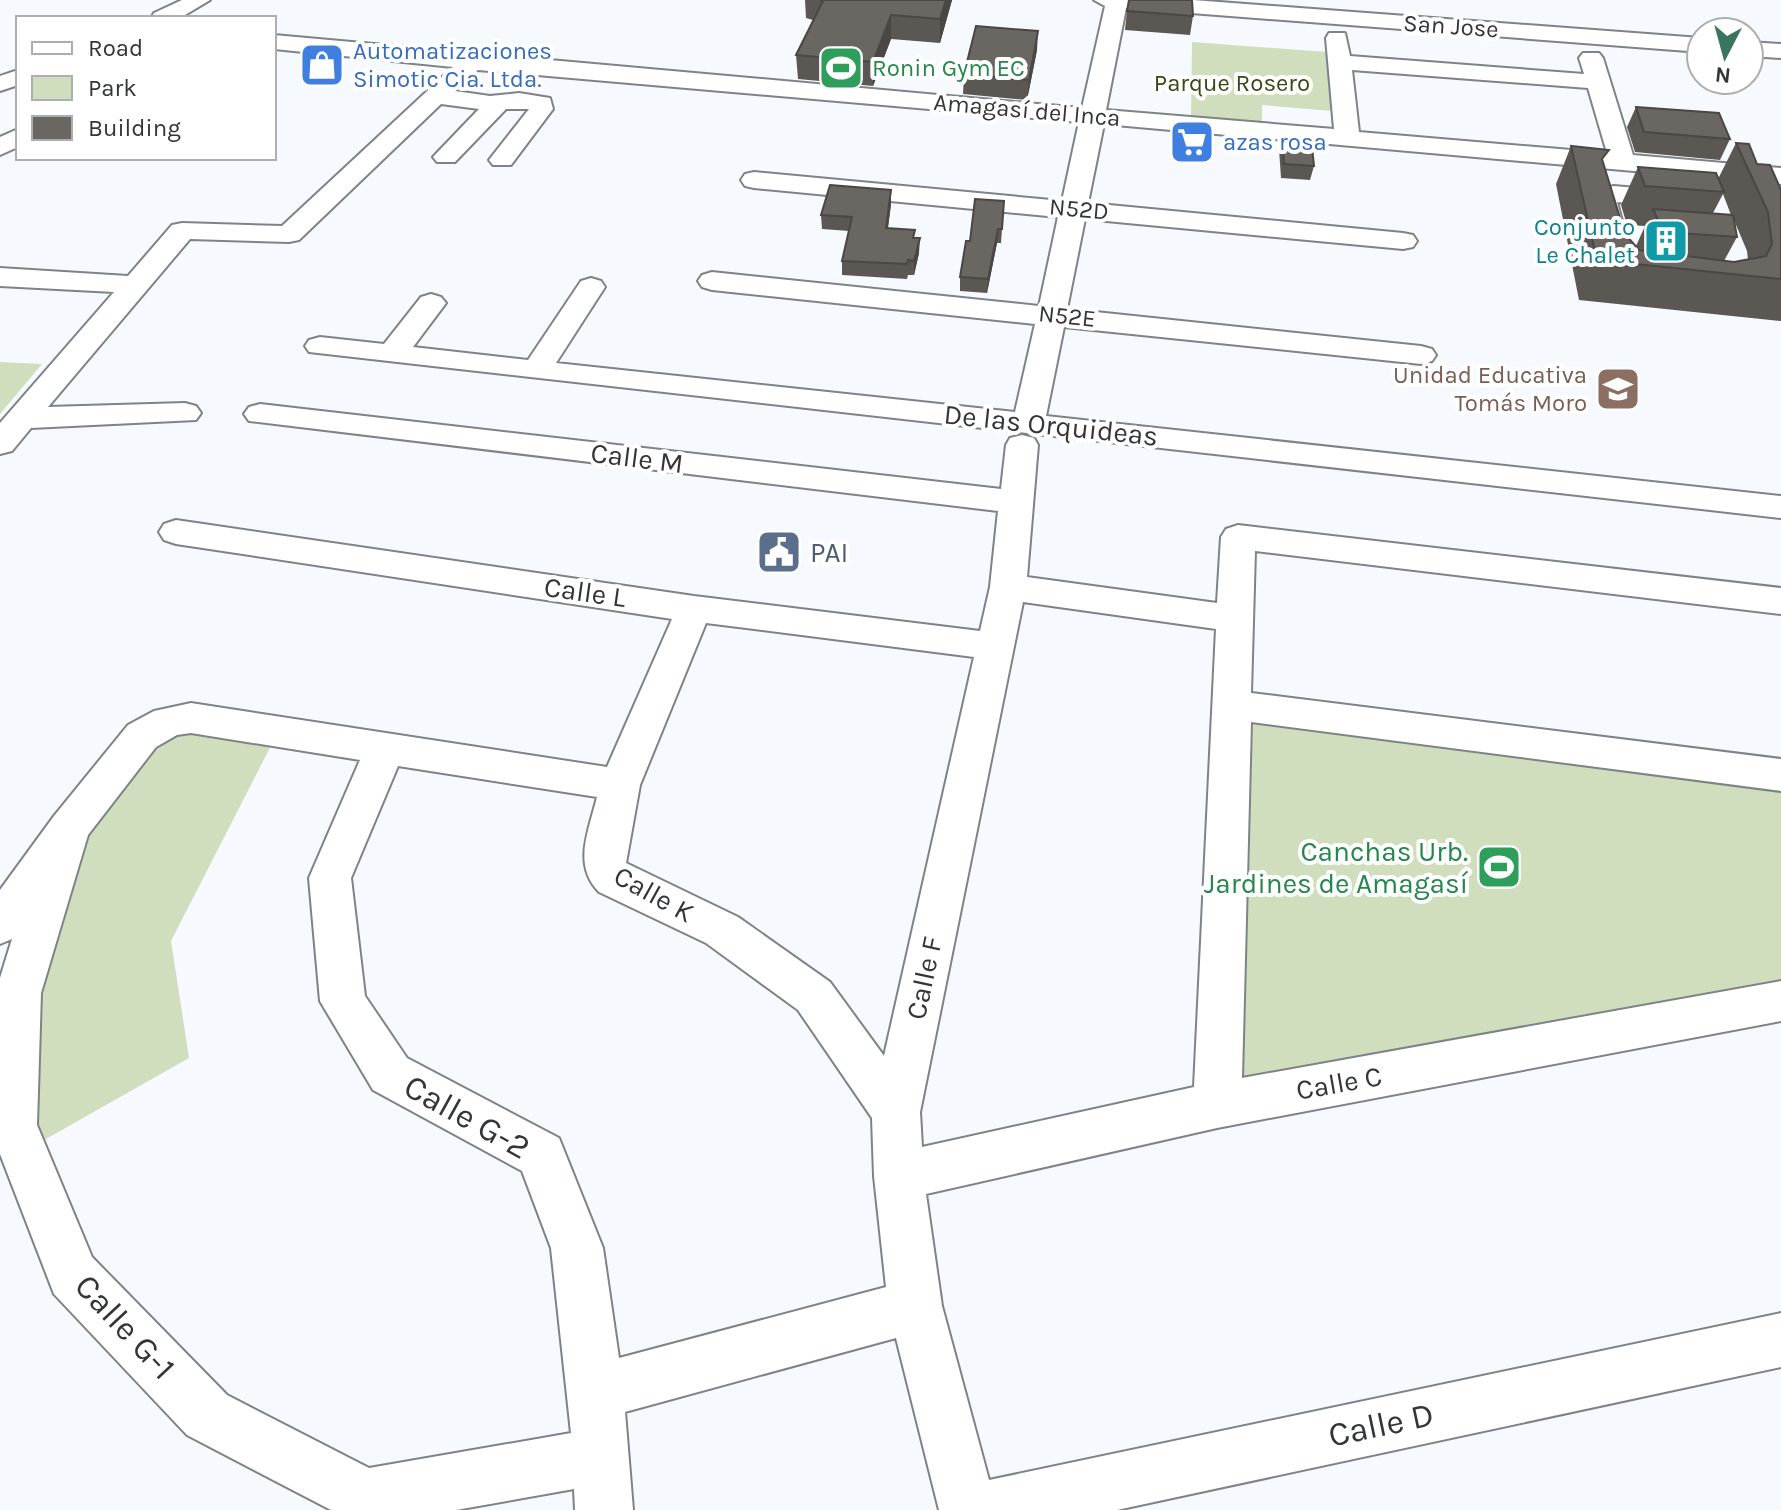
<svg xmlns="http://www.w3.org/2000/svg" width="1781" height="1510" viewBox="0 0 1781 1510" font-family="Karla,sans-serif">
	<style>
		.green { fill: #d0debd }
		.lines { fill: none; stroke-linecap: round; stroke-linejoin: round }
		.minor-casing { stroke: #7e8387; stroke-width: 4 }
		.minor { fill: #fff; fill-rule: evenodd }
		.wall { fill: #5b5853; fill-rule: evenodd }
		.shaded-wall { fill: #4a4744 }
		.building { fill: #6a6661; stroke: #4a4744; stroke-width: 2 }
		.labels { text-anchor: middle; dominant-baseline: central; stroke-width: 8; stroke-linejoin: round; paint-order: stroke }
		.far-street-label { font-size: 24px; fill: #333537; stroke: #fff }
		.far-shop-label { font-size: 24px; fill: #366cbe; stroke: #fff; text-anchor: start }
		.far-leisure-label { font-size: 24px; fill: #27864d; stroke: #fff; text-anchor: start }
		.far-park-label { font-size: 24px; fill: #364814; stroke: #fff }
		.far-culture-label { font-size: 24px; fill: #0d838f; stroke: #fff; text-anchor: end }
		.far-education-label { font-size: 24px; fill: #785e54; stroke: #fff; text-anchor: end }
		.street-label { font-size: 28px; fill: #333537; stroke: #fff }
		.service-label { font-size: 28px; fill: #4e5e75; stroke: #fff; text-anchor: start }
		.leisure-label { font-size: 28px; fill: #27864d; stroke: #fff; text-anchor: end }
		.near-street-label { font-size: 34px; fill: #333537; stroke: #fff }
	</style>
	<rect width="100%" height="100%" fill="#f6fafe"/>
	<path class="green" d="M1192 42 1328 52 1332 111 1262 105V123L1191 117Z
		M0 362 42 364 0 414Z
		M1232 705 1781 775V1001L1217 1105Z
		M186 720 278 732 171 941 189 1058 23 1152 61 827Z"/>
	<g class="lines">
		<g class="minor-casing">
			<path id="minor" d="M182 0H210L180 18H151L154 13Z
				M1094 0H1193L1701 38V52L1126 8 1106 110 1334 129 1326 38 1329 33H1345L1350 56 1584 74 1579 58 1583 53H1599L1603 58 1633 155 1781 168V184L1104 124 1088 203 1403 233 1413 235 1417 241 1413 247 1403 249 1085 219 1067 309 1421 346 1432 349 1436 355 1432 361 1421 364 1064 327 1046 416 1781 496V518L309 352 305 346 309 340 320 337 384 344 421 297 431 294 441 297 446 303 413 347 528 360 581 281 591 278 601 281 605 287 556 363 1015 412 1035 324 712 290 702 287 698 281 702 275 712 272 1039 306 1058 217 754 188 745 186 741 180 745 174 754 172 1062 201 1079 122 478 70 455 91 490 96 519 93 550 98 553 109 511 165H493L489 160 529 109H506L455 162H437L433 157 479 109 441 104 299 240 289 242 190 239 48 407 185 403 196 406 201 413 196 420 31 428 12 451 0 454V423L114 292 0 286V268L128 276 172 225 182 223 282 226 453 67 274 49V35L1082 108 1105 6ZM1352 70 1588 88 1607 153 1359 132Z
				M1749 42 1781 44V58L1749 56Z
				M18 70V85L0 91V76Z
				M18 129V147L0 155V137Z
				M1614 186 1681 192 1690 194 1694 200 1690 206 1681 208 1617 202 1626 236 1622 242 1612 244 1602 242 1589 197 1593 191Z
				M260 404 1001 489 1006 445 1010 438 1022 435 1034 438 1038 445 1027 577 1217 603 1221 537 1226 529 1238 525 1781 588V614L1255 551 1251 693 1781 759V791L1251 722 1242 1078 1781 981V1021L1217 1128 926 1194 942 1306 989 1480 1781 1313V1367L1117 1510H939L896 1338 625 1412 633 1510H575L574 1489 456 1510H331L187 1435 54 1294 0 1154V978L12 939 0 944V890L54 816 128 725 154 711 191 703 607 767 672 619 176 544 164 540 159 532 164 524 176 520 694 596 980 631 990 587 998 511 249 421 244 414 249 407ZM1023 602 1216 629 1194 1087 922 1147 920 1112ZM706 623 974 657 884 1056 830 982 738 917 626 863 640 785ZM191 733 360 760 309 878 320 1001 373 1090 522 1171 551 1248 571 1433 369 1468 227 1395 92 1257 37 1125 41 993 88 835 156 747 177 735ZM398 766 597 797C589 831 572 864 599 892L706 943 798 1010 872 1118 874 1176 886 1287 619 1358 603 1248 559 1138 407 1058 365 996 351 878Z"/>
		</g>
		<use href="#minor" class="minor"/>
	</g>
	<path class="wall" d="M805 0H952L940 43 891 39 873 86 798 79 796 55 813 20 806 18Z
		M1127 11 1193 16 1190 35 1125 30Z
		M1037 50 1027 100 963 94 964 74Z
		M1636 107 1730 139 1720 160 1635 152 1627 127Z
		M1282 136 1314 166 1310 180 1281 178 1279 149Z
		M1736 143 1781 190V321L1579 300 1556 184 1571 146 1603 163 1625 234 1636 246 1645 226 1627 225 1621 205 1638 167 1718 179ZM1723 194 1731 215 1713 213ZM1734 220 1747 251 1748 260 1734 262 1724 261 1737 237Z
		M1004 201 1001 243H997L987 293 960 291V277L970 241Z
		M891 204 888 228 915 238 919 253 914 275H908L907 279 842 275V261L849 231 822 229 821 215Z"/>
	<path class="shaded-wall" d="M946 0H952L940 43V19Z
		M891 15V39L873 86V62Z
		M1038 31 1037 50 1027 100 1029 80Z
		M891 190V204L886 242V228Z
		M998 229 997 243 987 293 988 279Z
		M920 238 919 253 914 275V261Z"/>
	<path class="building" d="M820 0H946L940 19 891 15 873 62 796 55 823 1Z
		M1129 0H1192L1193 16 1127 11Z
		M976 26 1038 31 1029 80 964 74Z
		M1636 107 1719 113 1730 139 1644 132Z
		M1282 136 1311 138 1314 166 1284 164Z
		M1736 143 1749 144 1757 164 1770 165 1781 190V279L1597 260 1571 146 1609 150 1602 159 1625 234 1639 250 1734 262 1766 256 1772 244 1768 212Z
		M1638 167 1716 173 1724 192 1645 186Z
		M830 185 891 190 886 228 915 230 913 238H920L914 261 908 260 907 264 842 261 852 217 821 215Z
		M975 199 1004 201 1002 229H998L988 279 960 277 966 241H970Z
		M1653 209 1733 215 1737 237 1663 232Z"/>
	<defs>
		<g id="shop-square" transform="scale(2.3)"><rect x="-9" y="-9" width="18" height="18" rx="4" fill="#3f7fe0" stroke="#fff"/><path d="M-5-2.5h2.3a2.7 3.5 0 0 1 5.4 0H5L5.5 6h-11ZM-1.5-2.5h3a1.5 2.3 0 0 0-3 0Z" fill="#fff"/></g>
		<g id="stadium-square" transform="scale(2.3)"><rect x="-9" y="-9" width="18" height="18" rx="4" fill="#2e9e5b" stroke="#fff"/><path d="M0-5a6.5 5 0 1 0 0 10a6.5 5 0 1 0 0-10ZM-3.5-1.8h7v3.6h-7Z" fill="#fff"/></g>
		<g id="supermarket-square" transform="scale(2.3)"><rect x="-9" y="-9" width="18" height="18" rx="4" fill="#3f7fe0" stroke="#fff"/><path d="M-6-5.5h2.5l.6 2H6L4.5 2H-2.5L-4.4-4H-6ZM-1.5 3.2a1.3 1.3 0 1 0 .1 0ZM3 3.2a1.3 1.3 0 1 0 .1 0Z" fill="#fff"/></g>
		<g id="building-square" transform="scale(2.3)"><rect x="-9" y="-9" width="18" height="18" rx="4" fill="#0f9aa8" stroke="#fff"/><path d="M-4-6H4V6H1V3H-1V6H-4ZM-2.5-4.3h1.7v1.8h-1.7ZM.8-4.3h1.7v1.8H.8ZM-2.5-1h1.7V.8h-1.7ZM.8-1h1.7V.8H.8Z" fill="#fff"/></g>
		<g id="school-square" transform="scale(2.3)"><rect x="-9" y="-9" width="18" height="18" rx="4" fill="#8d6e63" stroke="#fff"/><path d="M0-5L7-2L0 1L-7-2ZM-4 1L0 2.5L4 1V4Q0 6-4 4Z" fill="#fff"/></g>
		<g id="civic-square" transform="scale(2.3)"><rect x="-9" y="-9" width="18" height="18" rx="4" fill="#5c6f8a" stroke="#fff"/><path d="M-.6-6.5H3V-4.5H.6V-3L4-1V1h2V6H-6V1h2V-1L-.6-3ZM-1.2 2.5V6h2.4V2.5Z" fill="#fff"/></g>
	</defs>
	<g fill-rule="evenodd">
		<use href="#shop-square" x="322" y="65"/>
		<use href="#stadium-square" x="841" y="68"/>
		<use href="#supermarket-square" x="1192" y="142"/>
		<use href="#building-square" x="1666" y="241"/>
		<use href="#school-square" x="1618" y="389"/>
		<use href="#civic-square" x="779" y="552"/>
		<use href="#stadium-square" x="1499" y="867"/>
	</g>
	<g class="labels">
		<g class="far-street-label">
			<text transform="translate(1451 26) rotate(4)">San Jose</text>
			<text transform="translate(1027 110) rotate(5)">Amagasí del Inca</text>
			<text transform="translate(1079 209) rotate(5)">N52D</text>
			<text transform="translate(1067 316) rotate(6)">N52E</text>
		</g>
		<g class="far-shop-label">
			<text x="353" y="51">Automatizaciones<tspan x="353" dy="28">Simotic Cia. Ltda.</tspan></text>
			<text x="1223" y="142">azas rosa</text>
		</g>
		<g class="far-leisure-label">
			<text x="872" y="68">Ronin Gym EC</text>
		</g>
		<g class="far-park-label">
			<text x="1232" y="83">Parque Rosero</text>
		</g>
		<g class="far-culture-label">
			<text x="1635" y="227">Conjunto<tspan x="1635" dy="28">Le Chalet</tspan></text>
		</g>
		<g class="far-education-label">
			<text x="1587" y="375">Unidad Educativa<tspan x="1587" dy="28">Tomás Moro</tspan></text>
		</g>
		<g class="street-label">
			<text transform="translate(1051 425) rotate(6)">De las Orquideas</text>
			<text transform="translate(637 458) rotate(7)">Calle M</text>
			<text transform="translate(585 592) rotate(8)">Calle L</text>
			<text transform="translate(654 894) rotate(29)">Calle K</text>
			<text transform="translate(924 978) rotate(-78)">Calle F</text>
			<text transform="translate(1339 1083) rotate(-10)">Calle C</text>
		</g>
		<g class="service-label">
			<text x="810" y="552">PAI</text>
		</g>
		<g class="leisure-label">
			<text x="1468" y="851">Canchas Urb.<tspan x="1468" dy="32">Jardines de Amagasí</tspan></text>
		</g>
		<g class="near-street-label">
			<text transform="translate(467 1117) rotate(29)">Calle G-2</text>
			<text transform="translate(125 1327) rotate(47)">Calle G-1</text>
			<text transform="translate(1381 1425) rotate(-12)">Calle D</text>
		</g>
	</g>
	<rect x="16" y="16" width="260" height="144" fill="#ffffff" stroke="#adaeaf" stroke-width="2"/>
	<rect x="32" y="42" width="40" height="12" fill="#ffffff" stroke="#adaeaf" stroke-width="2"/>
	<text x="88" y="56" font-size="24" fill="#333537">Road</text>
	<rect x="32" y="76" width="40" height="24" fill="#d0debd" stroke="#adaeaf" stroke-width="2"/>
	<text x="88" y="96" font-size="24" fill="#333537">Park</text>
	<rect x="32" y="116" width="40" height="24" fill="#6a6661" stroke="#adaeaf" stroke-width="2"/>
	<text x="88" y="136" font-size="24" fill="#333537">Building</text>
	<g transform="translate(1725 56) rotate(186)"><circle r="38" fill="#ffffff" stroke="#adaeaf" stroke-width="2"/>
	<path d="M0-6L14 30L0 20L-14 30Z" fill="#3a755e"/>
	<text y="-12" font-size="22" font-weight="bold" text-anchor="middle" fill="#333537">N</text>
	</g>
</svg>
